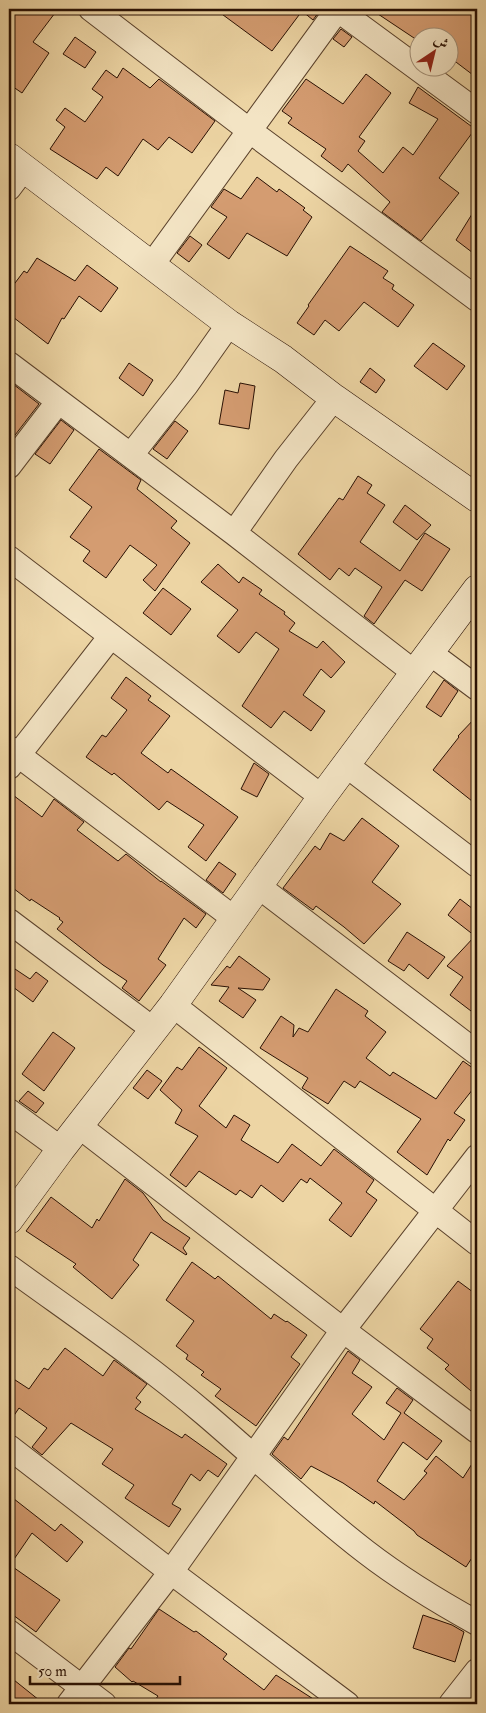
<svg xmlns="http://www.w3.org/2000/svg" width="486" height="1713" viewBox="0 0 486 1713" font-family="'IM FELL Double Pica',Amiri,serif">
	<style>
		.building { fill: #d49c71; stroke: #291003 }
		.lines { fill: none; stroke-linecap: round; stroke-linejoin: round }
		.street-casing { stroke: #5a412b; stroke-width: 26 }
		.secondary-casing { stroke: #291003; stroke-width: 29 }
		.street { stroke: #f3e4c4; stroke-width: 24 }
		.secondary { stroke: #f3e4c4; stroke-width: 28 }
	</style>
	<rect width="100%" height="100%" fill="#edd5a4"/>
	<filter id="stains"><feTurbulence type="fractalNoise" baseFrequency=".004" numOctaves="4"/><feColorMatrix values="0 0 0 0 .2 0 0 0 0 .09 0 0 0 0 .02 0 0 0 .5 -.17"/></filter>
	<radialGradient id="worn" r=".72"><stop offset=".6" stop-color="#630" stop-opacity="0"/><stop offset="1" stop-color="#630" stop-opacity=".3"/></radialGradient>
	<path class="building" d="M9 9H58L33 42 49 53 22 93 9 84Z
		M215 9H321L313 20 302 11 272 51Z
		M360 9H477V78L448 56V38H414L372 10 368 15Z
		M341 29 352 37 344 47 333 39Z
		M75 37 96 52 85 68 63 54Z
		M123 68 150 88 159 79 215 121 192 153 169 137 158 150 143 139 118 176 106 167 97 179 50 149 65 127 56 120 65 108 85 122 103 97 92 89 106 70 117 78Z
		M366 74 391 93 359 137 365 141 358 151 383 173 403 147 413 155 438 119 409 103 418 87 475 129 439 178 459 193 421 241 382 212 390 202 348 164 342 172 321 156 326 149 288 123 292 118 282 111 306 79 343 104Z
		M257 177 277 192 279 189 305 208 303 210 312 217 287 256 247 233 229 259 207 244 227 217 211 207 224 189 241 199Z
		M477 206V256L456 240Z
		M190 236 202 245 189 262 177 253Z
		M350 246 388 271 383 278 394 285 392 289 414 305 398 327 364 302 339 331 325 320 314 335 297 323 309 306 308 305Z
		M37 258 75 281 87 265 118 288 101 312 79 296 64 319 62 318 48 344 9 314V291L24 271 27 273Z
		M433 343 465 366 447 390 414 366Z
		M129 363 153 380 143 396 119 378Z
		M370 368 385 380 376 393 360 382Z
		M9 381 39 404 12 439 9 436Z
		M240 383 255 386 249 429 219 424 225 390 238 393Z
		M61 420 74 430 50 464 35 454Z
		M175 421 188 431 167 459 153 449Z
		M99 449 141 480 137 489 177 521 171 528 190 543 155 591 143 580 157 565 130 545 106 578 83 561 90 551 70 537 92 507 69 490Z
		M358 476 372 485 367 493 385 505 360 542 400 571 425 533 450 549 422 591 405 580 374 624 364 616 382 587 355 568 349 576 339 568 330 580 298 554 339 498 343 500Z
		M405 505 431 525 417 540 393 522Z
		M218 564 239 583 243 577 262 590 259 594 285 612 284 614 295 623 289 631 317 648 323 641 345 662 331 678 321 669 303 695 325 711 311 731 284 711 271 728 242 706 279 649 256 632 239 653 217 636 238 610 201 582Z
		M163 588 191 609 171 635 143 613Z
		M126 677 151 696 148 700 170 716 141 753 168 773 171 769 238 817 206 861 188 847 204 825 167 801 159 810 114 773 112 775 86 757 102 735 106 737 127 710 111 698Z
		M444 680 458 691 441 717 426 707Z
		M477 716V805L433 770 459 737 458 736Z
		M254 763 269 774 257 797 241 789Z
		M9 792 42 817 54 799 84 822 77 830 118 861 126 854 161 882V881L206 914 196 928 184 918 158 959 166 965 139 1001 122 988 127 981 103 965 57 929 63 922 59 919 60 918 31 899 30 901 9 885Z
		M362 818 399 846 372 882 401 904 364 944 344 927 316 906 313 910 283 888 315 846 320 850 330 833 344 841Z
		M219 862 236 874 223 893 206 880Z
		M460 899 477 912V1003L471 1011 450 995 463 977 447 966 475 936 448 915Z
		M407 932 445 957 428 979 409 964 404 971 388 961Z
		M239 956 270 979 263 990 238 988 256 1000 243 1018 219 1001 229 987 211 985 227 966 230 968Z
		M9 965 30 979 36 972 48 981 33 1002 9 984Z
		M336 989 368 1011 365 1016 386 1032 366 1058 390 1076 393 1072 436 1099 463 1061 477 1071V1084L454 1113 465 1120 450 1141 448 1139 427 1175 397 1152 421 1119 360 1081 355 1088 344 1081 328 1104 302 1088 308 1078 260 1048 281 1016 294 1025 293 1037 299 1028 308 1032Z
		M53 1032 75 1048 44 1091 22 1074Z
		M199 1047 227 1068 199 1106 226 1128 234 1115 250 1125 241 1140 278 1163 292 1144 321 1166 334 1149 374 1180 366 1192 377 1200 351 1237 329 1220 342 1203 310 1178 307 1183 301 1179 283 1202 261 1185 252 1198 240 1190 236 1195 199 1171 186 1187 170 1175 198 1136 175 1123 182 1110 160 1090 177 1067 182 1070Z
		M147 1070 162 1081 148 1099 133 1088Z
		M28 1091 44 1103 36 1113 19 1101Z
		M125 1179 143 1193 163 1220 190 1238 183 1248 187 1254 186 1255 151 1232 133 1260 139 1265 112 1299 73 1267 76 1264 26 1231 51 1197 92 1228 97 1219 99 1221Z
		M192 1262 215 1279 218 1276 271 1319 274 1314 286 1322 287 1321 307 1335 291 1357 300 1364 256 1426 215 1396 221 1389 201 1375 204 1372 186 1359 188 1355 176 1346 194 1321 166 1300Z
		M458 1281 477 1295V1396L445 1369 449 1365 427 1348 433 1339 420 1329Z
		M65 1348 103 1376 114 1360 147 1384 136 1398 141 1402 135 1409 182 1438 185 1434 227 1464 218 1477 208 1470 200 1481 191 1474 172 1504 181 1509 169 1527 125 1498 134 1485 102 1464 113 1449 71 1423 42 1455 32 1447 47 1428 19 1408 9 1423V1376L29 1389 44 1368 48 1370Z
		M348 1351 360 1360 352 1373 372 1387 352 1414 384 1440 401 1413 386 1403 397 1388 413 1400 404 1413 442 1441 427 1460 403 1442 377 1481 404 1500 427 1473 424 1471 436 1456 463 1478 477 1456V1550L466 1567 417 1535 414 1531 375 1501 374 1504 343 1483 311 1466 301 1479 272 1454 284 1437 288 1440Z
		M9 1495 55 1531 61 1524 83 1542 67 1562 32 1533 10 1565 60 1600 36 1632 9 1612Z
		M159 1609 194 1632 196 1631 227 1654 223 1659 264 1690 276 1675 321 1704H152L158 1696 133 1681 132 1682 115 1667 129 1648 131 1649Z
		M423 1615 452 1625 464 1632 455 1662 413 1648Z
		M9 1676 44 1704H9Z"/>
	<g class="lines">
		<g class="street-casing">
			<path id="street" d="M91 9 250 131 477 299
				M337 9 477 112
				M9 188 24 168
				M151 266 338 9
				M9 364 234 533 415 673
				M131 455 186 385 229 324
				M9 466 58 402
				M234 533 286 459 334 398
				M9 558 322 797
				M430 653 477 688
				M9 748 235 919
				M346 765 477 865
				M9 767 111 636
				M258 886 477 1053
				M9 921 154 1030
				M173 1005 477 1243
				M9 1111 61 1149
				M79 1126 343 1330 477 1431
				M9 1267C75 1315 143 1361 205 1414 259 1460 310 1509 366 1552 401 1579 439 1602 477 1623
				M9 1447 171 1572 347 1704
				M9 1632 104 1704
				M69 1704 171 1572 343 1330 477 1157
				M451 1704 477 1671"/>
		</g>
		<g class="secondary-casing">
			<path id="secondary" d="M9 157 229 324 283 359 334 398 477 498
				M9 1220 61 1149 173 1005 322 797 477 589"/>
		</g>
		<use href="#street" class="street"/>
		<use href="#secondary" class="secondary"/>
	</g>
	<rect width="486" height="1713" fill="none" stroke="#edd5a4" stroke-width="30"/>
	<rect x="10" y="10" width="466" height="1693" fill="none" stroke="#291003" stroke-width="2.5"/>
	<rect x="15" y="15" width="456" height="1683" fill="none" stroke="#291003"/>
	<g transform="translate(434 52) rotate(35)"><circle r="24" fill="#f3e4c4" stroke="#a28f77"/>
	<path d="M0-4L9 19L0 12L-9 19Z" fill="#8f2418"/>
	<text y="-8" font-size="14" font-weight="bold" text-anchor="middle" fill="#291003">ش</text>
	</g>
	<path d="M30 1676v8h150v-8" fill="none" stroke="#291003" stroke-width="2.5"/>
	<text x="38" y="1676" font-size="15" fill="#291003" stroke="#f3e4c4" stroke-width="4" paint-order="stroke">50 m</text>
	<rect width="100%" height="100%" filter="url(#stains)"/>
	<rect width="100%" height="100%" fill="url(#worn)"/>
</svg>
